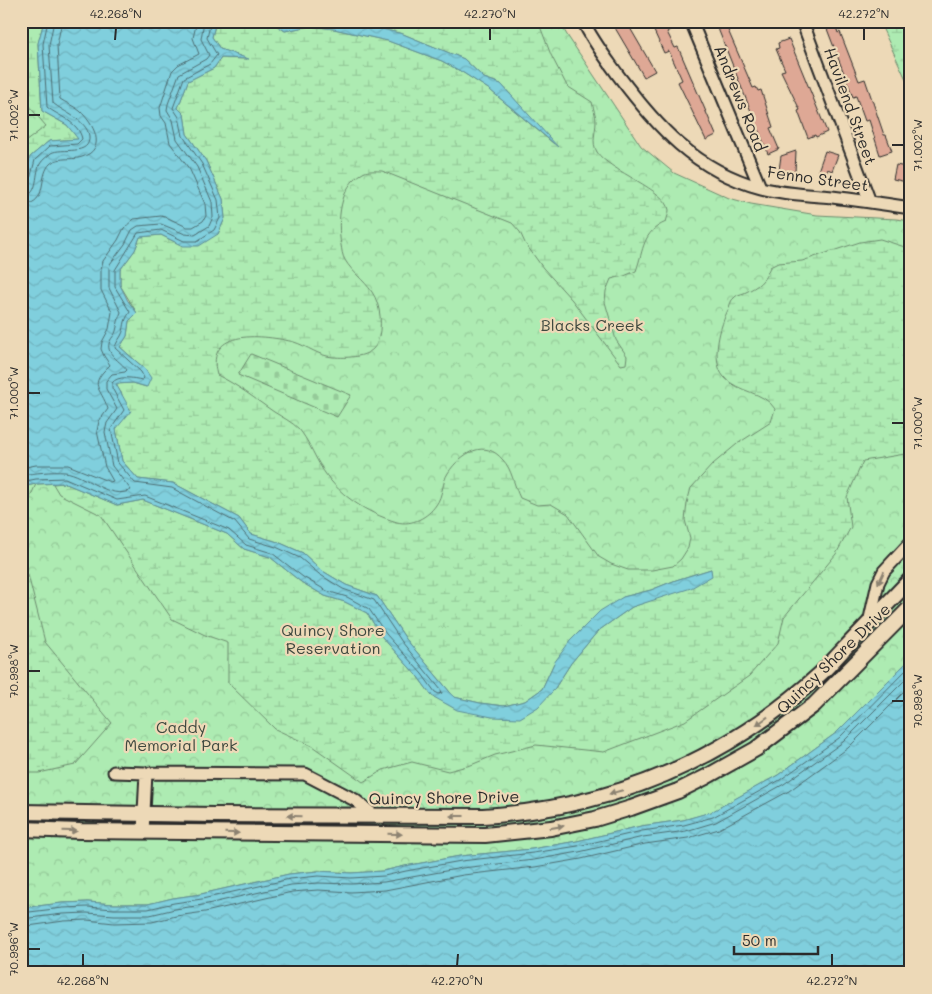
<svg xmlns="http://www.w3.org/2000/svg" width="932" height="994" viewBox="0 0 932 994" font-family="Mali,sans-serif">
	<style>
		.forest { fill: url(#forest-crowns); stroke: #6c8b6e }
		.wetland { fill: url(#wetland-marsh); stroke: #6c8b6e }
		.cemetery { fill: url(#cemetery-stones); stroke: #6c8b6e }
		.water { fill: url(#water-waves); stroke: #5e8d96 }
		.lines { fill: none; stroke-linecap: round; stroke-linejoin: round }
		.shore { stroke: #4d6d72; stroke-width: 1 }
		.building { fill: #dea895; stroke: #2b2b2b }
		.minor-casing { stroke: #2b2b2b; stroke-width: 15 }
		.major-casing { stroke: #2b2b2b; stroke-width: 18 }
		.minor { stroke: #edd9b7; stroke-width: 11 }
		.major { stroke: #edd9b7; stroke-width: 14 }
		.oneway { fill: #8c8271 }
		.ticks { fill: none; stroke: #2b2b2b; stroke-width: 2 }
		.labels { text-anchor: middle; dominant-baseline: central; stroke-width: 4.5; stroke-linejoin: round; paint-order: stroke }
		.street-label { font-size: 16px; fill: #2b2b2b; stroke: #edd9b7 }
		.park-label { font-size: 16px; fill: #3e483f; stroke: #edd9b7 }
		.neatline { fill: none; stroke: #2b2b2b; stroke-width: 2 }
		.ticks-label { font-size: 12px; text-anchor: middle; fill: #2b2b2b }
	</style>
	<defs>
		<pattern id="forest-crowns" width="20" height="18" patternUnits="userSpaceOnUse" patternTransform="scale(1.25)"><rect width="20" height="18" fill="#adebb2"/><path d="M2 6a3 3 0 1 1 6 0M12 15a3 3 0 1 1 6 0" fill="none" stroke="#95ca99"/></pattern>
		<pattern id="wetland-marsh" width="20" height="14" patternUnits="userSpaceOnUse" patternTransform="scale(1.25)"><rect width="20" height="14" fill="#adebb2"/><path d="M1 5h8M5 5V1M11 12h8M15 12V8" fill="none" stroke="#95ca99"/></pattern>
		<pattern id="cemetery-stones" width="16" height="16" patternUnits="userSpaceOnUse" patternTransform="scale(1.25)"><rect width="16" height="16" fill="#adebb2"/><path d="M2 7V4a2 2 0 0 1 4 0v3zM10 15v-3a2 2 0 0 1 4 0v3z" fill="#95ca99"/></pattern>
		<pattern id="water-waves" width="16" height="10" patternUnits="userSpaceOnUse" patternTransform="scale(1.25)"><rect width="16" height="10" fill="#80cfdd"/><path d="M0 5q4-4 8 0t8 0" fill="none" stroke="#6fb2be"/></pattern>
	</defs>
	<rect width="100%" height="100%" fill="#edd9b7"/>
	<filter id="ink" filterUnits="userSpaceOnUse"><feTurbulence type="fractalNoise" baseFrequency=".02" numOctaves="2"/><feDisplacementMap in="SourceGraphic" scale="10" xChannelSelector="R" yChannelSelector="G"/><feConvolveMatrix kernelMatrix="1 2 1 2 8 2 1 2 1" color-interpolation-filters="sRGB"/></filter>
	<g filter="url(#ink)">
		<path class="forest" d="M21 21H44L38 44 67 125 30 157 21 196Z
			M216 21H270L285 31 464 59 403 34 348 21H559L567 35 641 146 674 173 729 198 751 204 817 215 896 219 911 221V658L836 733 778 775 712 812 683 820 641 826 577 841 532 849 460 856 405 866 383 871 351 873 318 871 289 874 201 894 173 898 148 904H114L88 902 62 903 21 908V487L36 484 64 483 214 68Z"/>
		<path class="wetland" d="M21 21H44L38 44 42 111 67 125 79 139 49 141 30 157 21 196V154L25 142 46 126 29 106 21 42Z
			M216 21H270L285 31 310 26 334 29 388 41 442 61 462 72 490 90 554 144 501 84 484 78 464 59 403 34 348 21H538L551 55 567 86 592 102C593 108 596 115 596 121 596 132 591 142 597 152 609 171 667 190 669 210 669 213 667 218 666 222 642 232 644 249 636 271L624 276 611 279 606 291 605 302 616 340 627 356 626 364 621 365 572 300 543 268 525 243 520 232 512 223 382 171C376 171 368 170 363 173 339 186 337 221 341 245 342 250 342 255 345 260 352 272 364 280 372 292 381 305 383 328 377 343 371 358 347 358 333 357 319 356 307 346 294 342 265 335 204 327 217 375 238 385 255 399 274 412 282 417 292 422 299 429 308 440 313 453 320 465 336 494 366 513 397 522 412 526 428 517 436 505 443 496 442 482 448 473 461 453 485 438 503 460 512 469 514 486 520 498L537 505 551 504 568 514 599 557 611 564 628 570H652L673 566 681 559 688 548 690 538 685 520 687 503 691 488 713 464 737 444 771 422 775 409C764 391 738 393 724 377 710 361 720 325 729 308 730 304 731 300 734 298 736 295 741 294 744 293 759 286 764 282 770 267L778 263 802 261 860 242 880 239 911 249V453L863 461 847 497 851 527 836 554 784 617 778 643 749 676 685 721 604 752 536 745 495 755 471 765 448 771 412 762 383 770 363 782 312 746 275 729 228 683V643L205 635 172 619 101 515 59 494 53 484 64 483 117 505 143 500 227 534 244 549 270 557 301 582 325 596 345 602 367 613 382 637 418 677 432 696 492 717 553 691 571 663 598 631 632 607 655 599 711 569 676 580 651 590 623 597 554 663 542 689 525 701 504 706 480 703 454 697 406 639 377 596 346 585 321 570 303 553 278 542 251 534 239 518 173 483 138 479 122 461 116 429 122 394 115 384 133 383 146 387 145 369 120 347 127 336 129 321 137 313 120 285V270L135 250 140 237 161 235 183 246 218 234 225 218 223 199 206 161 187 134 184 114 178 108 188 81 214 68 221 58 247 59 220 49 212 37Z
			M879 21H911V90Z
			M36 484 21 518V487Z
			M21 547 45 642 112 723 75 765 39 773H21Z"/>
		<path class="cemetery" d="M251 354 351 395 337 417 238 375Z"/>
		<path class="water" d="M44 21H216L212 37 220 49 249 59 221 58 214 68 188 81 178 108 184 114 187 134 206 161 223 199 225 218 218 234 199 246H183L161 235 140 237 135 250 120 270V285L128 301 137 313 129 321 127 336 120 347 145 369 151 378 147 387 133 383 116 384 131 411 116 429 122 461 138 479 173 483 239 518 251 534 278 542 303 553 321 570 346 585 377 596 406 639 454 697 480 703 504 706 525 701 542 689 554 663 570 641 600 611 623 597 651 590 676 580 711 569 712 576 691 588 632 607 598 631 571 663 553 691 538 707 520 718 492 717 457 710 432 696 418 677 382 637 367 613 345 602 325 596 301 582 270 557 244 549 227 534 143 500 117 505 64 483 36 484 21 487V196L30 157 49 141 78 139 67 125 42 111 38 43Z
			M270 21H348L403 34 464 59 484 78 501 84 558 147 490 90 462 72 442 61 388 41 334 29 310 26 285 31Z
			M911 658V973H21V908L62 903 88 902 114 904H148L173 898 201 894 289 874 318 871 351 873 383 871 405 866 460 856 532 849 577 841 641 826 683 820 711 812 778 775 836 733Z"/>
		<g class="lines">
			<path class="shore" d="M21 191 26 190 28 187 35 160 50 146 77 144 82 139C79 122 58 116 47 107L43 44 48 21
				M21 197C40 196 34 176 40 164 42 160 48 156 51 153 61 147 91 157 89 136 87 120 63 112 53 103L49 45 54 21
				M21 205C47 204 39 183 47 168 54 155 70 161 82 157 108 149 93 123 80 111 74 106 66 103 60 99L57 45 62 21
				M21 468 36 465H68L110 482 113 481 105 467 97 431 99 421 108 409C101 387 87 386 110 365L104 356 101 349 102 342 109 329 112 312 101 290V269L103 261 118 240 124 228 134 219 161 216 168 218 187 227H193L203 221 206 216 205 204 190 170 170 143 166 123 161 116 160 108 172 71 178 65 199 54 193 38 197 21
				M21 475C35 473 51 471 65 472 85 474 110 501 131 490L112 466 105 432 107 423 117 409 106 389V381L112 374 125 372 127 370C121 361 104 354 110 341 112 337 115 335 116 331 118 324 118 318 121 312L109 288V269L110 264 125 244 132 230 138 226 161 224 185 234 195 235 209 226 213 217 212 202 197 167 177 139 173 120 167 110 168 104 179 74 206 59 209 55 201 39 204 21
				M21 482 36 479 65 478 117 500 145 496 229 530 246 545 272 553 303 577 327 591 347 597 369 609 386 634 422 674 435 692 439 694 442 693 441 690 402 642 374 600 343 589 319 574 300 558 276 547 249 539 235 522 172 488 135 483 118 463 111 429 124 410 112 388V383C118 375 133 378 142 380L144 378 141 372 115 348C116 343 118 341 121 336 126 327 122 323 130 312L115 287V270L138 233 161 230 184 241H197L214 230 220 218 218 200 202 164 183 136 179 117 173 108 184 78 210 64 217 55 207 38 211 21
				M21 913 63 908 88 907 114 909H148L174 903 202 899 290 879 318 876 351 878 384 876 406 871 461 861 533 853 578 846 642 831 684 825 713 817 780 780 839 738 911 665
				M21 919 63 914 87 913 114 915H150L175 909 203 905 291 885 318 883 351 884 384 882 462 868 534 860 579 852 643 837 686 831 716 822 784 784 843 742 911 674
				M21 927 64 921 87 920 114 923 152 922 176 916 205 912 292 892 318 890 351 892 385 890 463 875 535 867 581 859 645 844 688 838 719 829 789 791 848 748 911 685"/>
		</g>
		<path class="building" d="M611 21H626L655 71 644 77Z
			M652 21H667L671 29 667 32 675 48 678 47 716 135 706 140 678 82 682 80 669 51 664 53 654 31 656 30Z
			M715 21H724L753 88 756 87 758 91 761 90 773 127 770 128 779 149 768 154Z
			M824 21H834L838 33 840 32 859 81 865 79 884 135H886L892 151 880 155 869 120 865 121 856 96 853 97Z
			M789 39 827 132 816 137 815 135 808 138 798 111 800 110 781 71 785 70 776 49 779 48 778 43Z
			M796 151 795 172 779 170 781 156Z
			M825 151 838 155 832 171 828 169 826 173 818 171Z
			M896 165 911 168V183L893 179Z"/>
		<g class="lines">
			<g class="minor-casing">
				<path id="minor" d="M583 21C592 40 606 58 618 75 657 127 695 170 761 188 784 194 808 195 832 197 858 200 885 204 911 208
					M691 21 760 187
					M802 21 870 202
					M869 623 878 583 884 571 911 542
					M114 772 146 773
					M143 832 146 773 305 774 355 800 375 816"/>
			</g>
			<g class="major-casing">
				<path id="major" d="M21 812 214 815 483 816C611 808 724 761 819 675 828 667 836 657 845 648 867 625 889 602 911 579
					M21 829 80 831 485 835 551 828 595 819 631 808 678 791 706 777 756 749 814 705 911 607"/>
			</g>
			<use href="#minor" class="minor"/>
			<use href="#major" class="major"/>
		</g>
		<defs><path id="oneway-solid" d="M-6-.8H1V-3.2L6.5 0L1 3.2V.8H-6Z" transform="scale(1.25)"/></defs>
		<g class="oneway">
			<use href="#oneway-solid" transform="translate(881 578) rotate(115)"/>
			<use href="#oneway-solid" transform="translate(762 721) rotate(144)"/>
			<use href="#oneway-solid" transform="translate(616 792) rotate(164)"/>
			<use href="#oneway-solid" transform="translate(294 816) rotate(-179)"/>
			<use href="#oneway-solid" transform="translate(457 816) rotate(-180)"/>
			<use href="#oneway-solid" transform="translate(557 827) rotate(-9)"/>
			<use href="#oneway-solid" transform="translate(70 831) rotate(2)"/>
			<use href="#oneway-solid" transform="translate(232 833) rotate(1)"/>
			<use href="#oneway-solid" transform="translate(395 834) rotate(1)"/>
		</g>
	</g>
	<path class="ticks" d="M115 40 116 28M490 40V28M864 40V28M28 115H40M892 145H904M28 393H40M892 423H904M28 671H40M892 701H904M28 949H40M83 966V954M457 966 458 954M832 966V954"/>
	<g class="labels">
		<g class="street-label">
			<text transform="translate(741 98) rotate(68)">Andrews Road</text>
			<text transform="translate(851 106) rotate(70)">Havilend Street</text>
			<text transform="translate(818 178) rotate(8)">Fenno Street</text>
			<text transform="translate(833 658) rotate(-44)">Quincy Shore Drive</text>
			<text transform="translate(444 797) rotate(-1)">Quincy Shore Drive</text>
		</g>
		<g class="park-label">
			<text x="592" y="324">Blacks Creek</text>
			<text x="333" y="629">Quincy Shore<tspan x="333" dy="18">Reservation</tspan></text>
			<text x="181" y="726">Caddy<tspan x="181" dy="18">Memorial Park</tspan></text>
		</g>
	</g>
	<rect width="932" height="994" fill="none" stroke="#edd9b7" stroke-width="55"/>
	<path d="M734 946v8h84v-8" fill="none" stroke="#2b2b2b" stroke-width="2.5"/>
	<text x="742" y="946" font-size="15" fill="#2b2b2b" stroke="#edd9b7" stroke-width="4" paint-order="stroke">50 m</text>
	<rect x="28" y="28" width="876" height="938" class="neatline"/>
	<g class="ticks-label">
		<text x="116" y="18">42.268°N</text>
		<text x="490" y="18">42.270°N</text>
		<text x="864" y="18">42.272°N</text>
		<text transform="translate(14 115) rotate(-90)" y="4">71.002°W</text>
		<text transform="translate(918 145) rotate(-90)" y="4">71.002°W</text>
		<text transform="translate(14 393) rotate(-90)" y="4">71.000°W</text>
		<text transform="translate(918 423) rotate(-90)" y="4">71.000°W</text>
		<text transform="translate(14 671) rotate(-90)" y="4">70.998°W</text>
		<text transform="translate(918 701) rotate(-90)" y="4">70.998°W</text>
		<text transform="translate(14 949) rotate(-90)" y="4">70.996°W</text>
		<text x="83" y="985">42.268°N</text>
		<text x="457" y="985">42.270°N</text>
		<text x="832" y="985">42.272°N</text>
	</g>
</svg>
